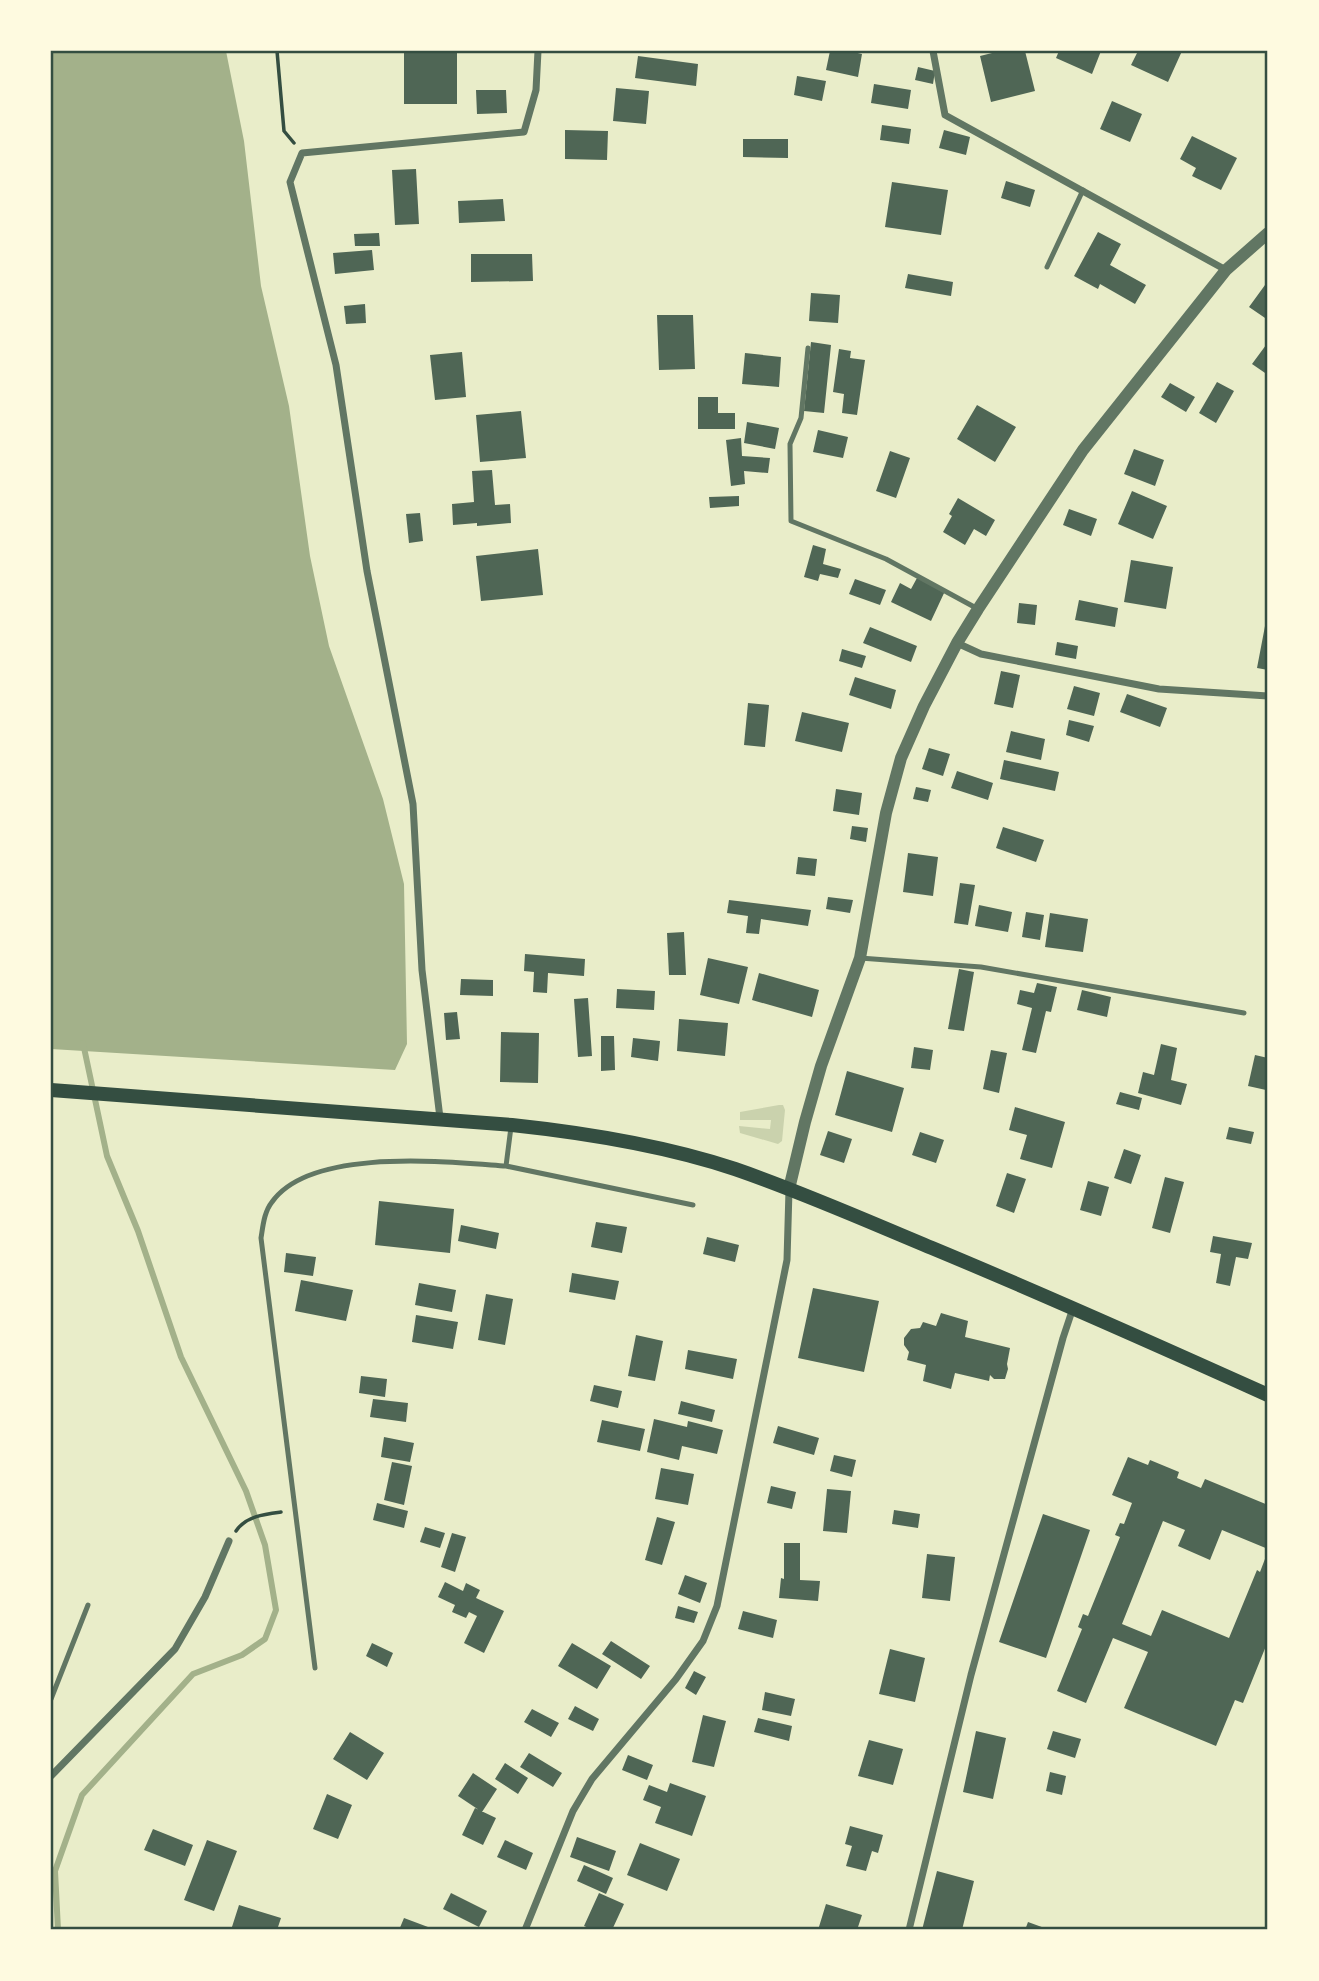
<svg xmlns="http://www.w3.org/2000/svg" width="1319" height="1981" viewBox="0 0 1319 1981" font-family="Roboto,sans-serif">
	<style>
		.green { fill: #cad2ad }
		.water { fill: #a3b18a }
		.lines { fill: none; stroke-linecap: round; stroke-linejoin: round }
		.stream { stroke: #a3b18a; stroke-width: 6 }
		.building { fill: #4f6655 }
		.path { stroke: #344e41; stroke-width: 3.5 }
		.service { stroke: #617663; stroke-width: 5 }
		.minor { stroke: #617663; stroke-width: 7 }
		.tertiary { stroke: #617663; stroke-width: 12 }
		.secondary { stroke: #344e41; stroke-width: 14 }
		.neatline { fill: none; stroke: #344e41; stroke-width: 2.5 }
	</style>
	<rect width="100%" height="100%" fill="#e9edc9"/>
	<path class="green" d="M779 1105H783L785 1110 782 1141 778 1144 740 1133 739 1126 770 1129 771 1120H740V1112Z"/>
	<path class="water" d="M51 51H226L244 141 261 286 289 406 310 556 329 646 383 799 404 884 407 1044 395 1070 51 1049Z"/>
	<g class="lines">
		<path class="stream" d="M58 1930 55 1871 82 1795 193 1674 242 1655 265 1639 276 1610 265 1545 246 1491 181 1357 138 1231 107 1156 83 1043"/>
	</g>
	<path class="building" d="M404 51H457V104H404Z
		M830 51H849L862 54 858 77 826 70Z
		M1000 51H1025L1035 91 991 102 980 56Z
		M1059 51H1101L1092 74 1056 58Z
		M1138 51H1182L1168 82 1131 65Z
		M638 56 698 64 696 86 635 78Z
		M918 67 935 71 933 84 915 80Z
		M797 76 826 81 822 101 794 95Z
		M874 84 911 90 908 109 871 103Z
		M616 88 649 91 646 124 613 121Z
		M476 90H506L507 113 477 114Z
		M1112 101 1142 114 1130 142 1100 129Z
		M882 125 911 129 909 144 880 140Z
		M565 130 608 131 607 160 565 159Z
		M944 130 970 137 966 155 939 148Z
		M1192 136 1237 158 1221 190 1192 176 1196 168 1180 159Z
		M743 139H788V158L743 157Z
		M416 169 419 224 395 225 392 170Z
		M1006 181 1035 190 1030 207 1001 198Z
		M892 182 948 190 941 235 885 227Z
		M503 199 505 221 459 223 458 201Z
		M1098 232 1121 244 1110 265 1146 285 1135 304 1100 284 1098 289 1074 276Z
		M379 233 380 246H355L354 234Z
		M372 250 374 270 335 274 333 253Z
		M471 254H532L533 281 471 282Z
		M908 274 953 282 951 296 905 288Z
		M1265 285 1268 287V320L1249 307Z
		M811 293 840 295 838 323 809 321Z
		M365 304 366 323 346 324 344 306Z
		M657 315H693L695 369 659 370Z
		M811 342 831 345 824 413 804 411Z
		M1266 345 1268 347V375L1252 364Z
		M839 349 851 351 850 358 865 360 857 415 842 413 844 394 833 392Z
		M462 352 466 397 435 400 430 355Z
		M745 353 781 357 779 387 742 384Z
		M1217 382 1234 391 1216 423 1199 413Z
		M1170 383 1195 397 1186 412 1161 397Z
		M698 397H718V413H735V429H698Z
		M977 405 1016 427 995 462 957 439Z
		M521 411 526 458 480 462 476 415Z
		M747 422 779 428 775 449 744 443Z
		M818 430 848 437 843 458 813 452Z
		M741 438 742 456 770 458 768 473 744 471 745 484 731 486 726 440Z
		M1134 449 1164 460 1155 486 1124 474Z
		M890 451 910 458 896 498 876 491Z
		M492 470 495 505 510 504 511 523 477 526V523L453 525 452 504 474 502 472 471Z
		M1132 491 1167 506 1153 539 1118 524Z
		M739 496V506L710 508 709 497Z
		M958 498 995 520 986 536 974 529 965 545 943 532 952 516 949 514Z
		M1069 509 1097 519 1091 536 1063 525Z
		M420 513 423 541 409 543 406 514Z
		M813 545 826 549 823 564 841 569 838 578 820 574 818 581 804 577Z
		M538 549 543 595 481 601 476 556Z
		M1131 560 1173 567 1166 609 1124 602Z
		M917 578 945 591 931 621 891 602 900 583 911 589Z
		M855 579 886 590 880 605 849 594Z
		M1079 600 1118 608 1115 627 1075 620Z
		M1019 603 1037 605 1035 625 1017 623Z
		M1265 626 1268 627V670L1257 668Z
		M870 627 917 646 911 662 863 643Z
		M1057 642 1078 646 1076 659 1055 655Z
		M842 649 866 656 862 668 839 661Z
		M1001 671 1020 675 1013 708 994 704Z
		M855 677 896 690 891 709 849 695Z
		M1074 686 1100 693 1094 716 1067 709Z
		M1127 694 1167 708 1160 727 1120 712Z
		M748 703 769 705 765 747 744 745Z
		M802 712 849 723 842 752 795 741Z
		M1069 720 1094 726 1089 742 1066 735Z
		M1011 731 1045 739 1041 760 1006 752Z
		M929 748 950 754 943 776 922 769Z
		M1004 760 1059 772 1055 791 1000 779Z
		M957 771 993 783 988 800 951 788Z
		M916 787 931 790 928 802 913 799Z
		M836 789 862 793 859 815 833 811Z
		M852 826 868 828 866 842 850 839Z
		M1003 827 1044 840 1036 862 996 848Z
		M908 853 938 857 933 896 903 892Z
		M798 857 817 859 815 876 796 874Z
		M960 883 975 885 968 925 954 923Z
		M828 897 853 900 850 913 826 909Z
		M729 900 811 910 808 926 761 919 759 934 746 933 748 916 727 913Z
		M979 905 1012 912 1008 932 975 926Z
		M1026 912 1044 915 1040 940 1022 937Z
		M1050 913 1088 919 1083 952 1045 947Z
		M684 932 686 975H669L667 933Z
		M525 954 585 959 584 976 548 973 547 993 533 992 534 972 524 971Z
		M708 958 748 967 739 1004 700 995Z
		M959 969 974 972 964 1031 948 1029Z
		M759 973 819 990 812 1017 752 1000Z
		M461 979 493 980V996L460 995Z
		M1037 983 1057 987 1051 1012 1046 1011 1036 1053 1022 1050 1032 1008 1017 1004 1020 990 1034 993Z
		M617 989 655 991 654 1010 616 1008Z
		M1082 990 1111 997 1107 1017 1077 1010Z
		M588 998 592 1056 578 1057 574 999Z
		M457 1012 460 1039 446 1040 444 1013Z
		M679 1019 728 1023 725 1056 677 1051Z
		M501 1032 539 1033 538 1083 500 1082Z
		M601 1036H614L615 1070 601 1071Z
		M633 1038 660 1041 658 1061 631 1057Z
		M1161 1044 1177 1048 1171 1080 1187 1084 1181 1105 1138 1093 1143 1072 1154 1075Z
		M914 1047 933 1050 930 1070 911 1068Z
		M991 1050 1007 1053 999 1093 983 1089Z
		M1255 1055 1268 1058 1266 1090 1248 1086Z
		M847 1071 904 1088 892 1132 835 1115Z
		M1120 1092 1142 1098 1139 1110 1116 1104Z
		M1015 1107 1065 1122 1052 1168 1020 1159 1027 1135 1009 1130Z
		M1229 1127 1254 1132 1251 1144 1226 1139Z
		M828 1131 852 1139 844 1163 820 1155Z
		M920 1132 944 1140 936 1163 912 1155Z
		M1124 1149 1141 1155 1131 1184 1114 1178Z
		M1007 1173 1026 1179 1014 1213 996 1206Z
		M1165 1177 1184 1182 1170 1233 1152 1228Z
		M1088 1181 1109 1187 1101 1216 1080 1210Z
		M379 1201 454 1209 450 1253 375 1245Z
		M596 1222 627 1227 622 1253 591 1247Z
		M461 1225 499 1233 496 1249 458 1241Z
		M1213 1236 1252 1243 1248 1259 1236 1257 1230 1286 1216 1283 1221 1254 1210 1252Z
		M707 1237 739 1245 735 1262 703 1254Z
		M286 1253 316 1257 313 1276 284 1272Z
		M572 1273 619 1281 615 1300 569 1292Z
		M301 1280 353 1290 346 1321 295 1311Z
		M419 1283 456 1290 452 1312 415 1305Z
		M813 1288 879 1301 864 1372 798 1358Z
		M486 1294 513 1299 505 1345 478 1340Z
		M941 1313 968 1321 965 1337 1010 1348 1007 1364 1008 1369 1005 1379H994L990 1375 989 1381 955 1373 951 1389 923 1381 926 1365 907 1360 909 1352 904 1345V1338L911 1329 920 1328 923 1322 936 1326Z
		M416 1315 458 1322 453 1349 412 1342Z
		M636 1335 663 1341 655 1381 628 1376Z
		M688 1350 737 1359 733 1379 685 1369Z
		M361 1376 387 1379 385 1397 359 1393Z
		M594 1385 622 1391 618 1408 590 1401Z
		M373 1399 408 1403 406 1422 370 1417Z
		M681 1401 715 1410 712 1422 678 1414Z
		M654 1419 687 1427 688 1421 723 1430 717 1454 682 1446 679 1460 647 1452Z
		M602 1420 645 1429 640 1451 597 1442Z
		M778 1426 819 1438 814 1455 773 1443Z
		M384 1437 414 1443 410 1462 381 1457Z
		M834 1455 856 1460 852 1477 830 1471Z
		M1128 1457 1148 1465 1150 1460 1179 1472 1177 1478 1201 1488 1205 1479 1268 1505V1549L1222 1530 1210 1560 1178 1546 1185 1530 1163 1521 1122 1624 1151 1636 1162 1610 1229 1638 1257 1570 1260 1572 1268 1551V1641L1243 1703 1235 1700 1216 1746 1124 1708 1148 1652 1113 1638 1086 1703 1057 1691 1082 1629 1078 1627 1083 1614 1088 1616 1120 1537 1115 1535 1120 1523 1124 1524 1132 1503 1112 1495Z
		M392 1462 412 1466 404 1505 384 1500Z
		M661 1468 694 1474 688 1505 655 1499Z
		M771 1486 796 1492 792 1509 767 1503Z
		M827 1489 851 1491 847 1533 823 1531Z
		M377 1503 408 1511 404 1528 373 1520Z
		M894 1510 920 1514 918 1528 892 1524Z
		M1043 1514 1090 1530 1046 1658 999 1642Z
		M657 1517 675 1522 662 1565 645 1560Z
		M425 1527 445 1533 440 1548 420 1542Z
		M452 1533 466 1537 455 1572 441 1567Z
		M784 1543H800V1580L820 1581 818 1601 779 1598 781 1578 784 1579Z
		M927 1554 955 1557 950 1601 922 1598Z
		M685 1575 707 1583 700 1603 678 1594Z
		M445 1582 463 1591 466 1583 480 1590 476 1598 504 1611 484 1653 464 1643 477 1616 469 1612 466 1618 452 1612 455 1605 438 1597Z
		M678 1606 698 1612 694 1623 675 1618Z
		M743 1611 777 1620 773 1638 738 1629Z
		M611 1641 650 1666 641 1679 602 1654Z
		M372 1643 393 1653 387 1667 366 1656Z
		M572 1643 611 1666 597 1689 558 1666Z
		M890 1649 925 1658 915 1702 879 1694Z
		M694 1671 706 1677 696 1695 685 1688Z
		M765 1692 795 1699 791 1716 762 1710Z
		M575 1706 599 1719 593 1731 568 1719Z
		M532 1709 559 1723 551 1737 524 1722Z
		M703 1715 726 1721 714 1767 692 1762Z
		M758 1718 792 1726 789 1741 754 1732Z
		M976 1731 1006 1738 993 1799 963 1792Z
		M1053 1731 1081 1739 1075 1758 1047 1749Z
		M350 1732 384 1753 367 1780 333 1759Z
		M869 1740 903 1749 893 1785 858 1776Z
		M529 1753 562 1773 553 1787 520 1767Z
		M628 1755 653 1765 647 1780 622 1770Z
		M505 1763 528 1778 518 1794 495 1779Z
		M1050 1772 1066 1776 1062 1795 1046 1791Z
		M473 1773 497 1789 482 1812 458 1796Z
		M670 1783 706 1796 692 1836 655 1823 661 1807 643 1800 649 1785 667 1792Z
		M327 1794 352 1805 338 1839 313 1829Z
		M475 1808 496 1818 483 1845 462 1835Z
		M850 1826 883 1835 878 1853 872 1851 866 1871 846 1866 852 1846 845 1844Z
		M153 1829 193 1845 185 1866 144 1850Z
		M577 1837 616 1851 609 1871 570 1857Z
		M207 1840 237 1851 214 1911 184 1900Z
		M505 1840 533 1853 526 1870 497 1857Z
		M640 1843 680 1859 667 1891 627 1875Z
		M584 1865 613 1878 606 1894 577 1881Z
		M937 1871 974 1881 962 1930H922Z
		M451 1893 487 1911 479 1927 443 1909Z
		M599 1893 624 1904 612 1930H593L584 1926Z
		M826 1904 862 1915 857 1930H818Z
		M239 1905 281 1918 277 1930H231Z
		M404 1918 436 1930H399Z
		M1028 1922 1050 1930H1025Z"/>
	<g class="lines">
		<path class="path" d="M277 51 284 131 294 143
			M236 1531C246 1516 265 1514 281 1512"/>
		<path class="service" d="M1047 267 1083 190
			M808 348 801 418 790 444 791 521 886 559 978 609
			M860 958 981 967 1244 1013
			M506 1166 693 1205
			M315 1668 261 1238C263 1226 264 1212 272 1202 311 1147 447 1162 506 1166L511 1127
			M51 1699 88 1605"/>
		<path class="minor" d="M933 51 945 115 1226 270
			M957 643 981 654 1159 689 1268 696
			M440 1118 422 970 413 804 367 571 336 365 290 182 302 153 524 132 536 90 538 51
			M51 1776 175 1649 205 1597 229 1541
			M525 1930 573 1811 592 1779 676 1679 703 1641 717 1606 787 1260 789 1190
			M909 1930 971 1675 1063 1338 1073 1308"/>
		<path class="tertiary" d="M789 1189 805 1122 821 1066 860 958 886 813 901 758 924 706 957 643 978 609 1083 450 1226 270 1268 233"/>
		<path class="secondary" d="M51 1090 512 1125C587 1133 663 1145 735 1169 802 1192 867 1221 932 1248 1045 1295 1157 1345 1268 1395"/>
	</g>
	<rect width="1319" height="1981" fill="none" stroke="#fefae0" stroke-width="105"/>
	<rect x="52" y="52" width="1214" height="1876" class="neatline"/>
</svg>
